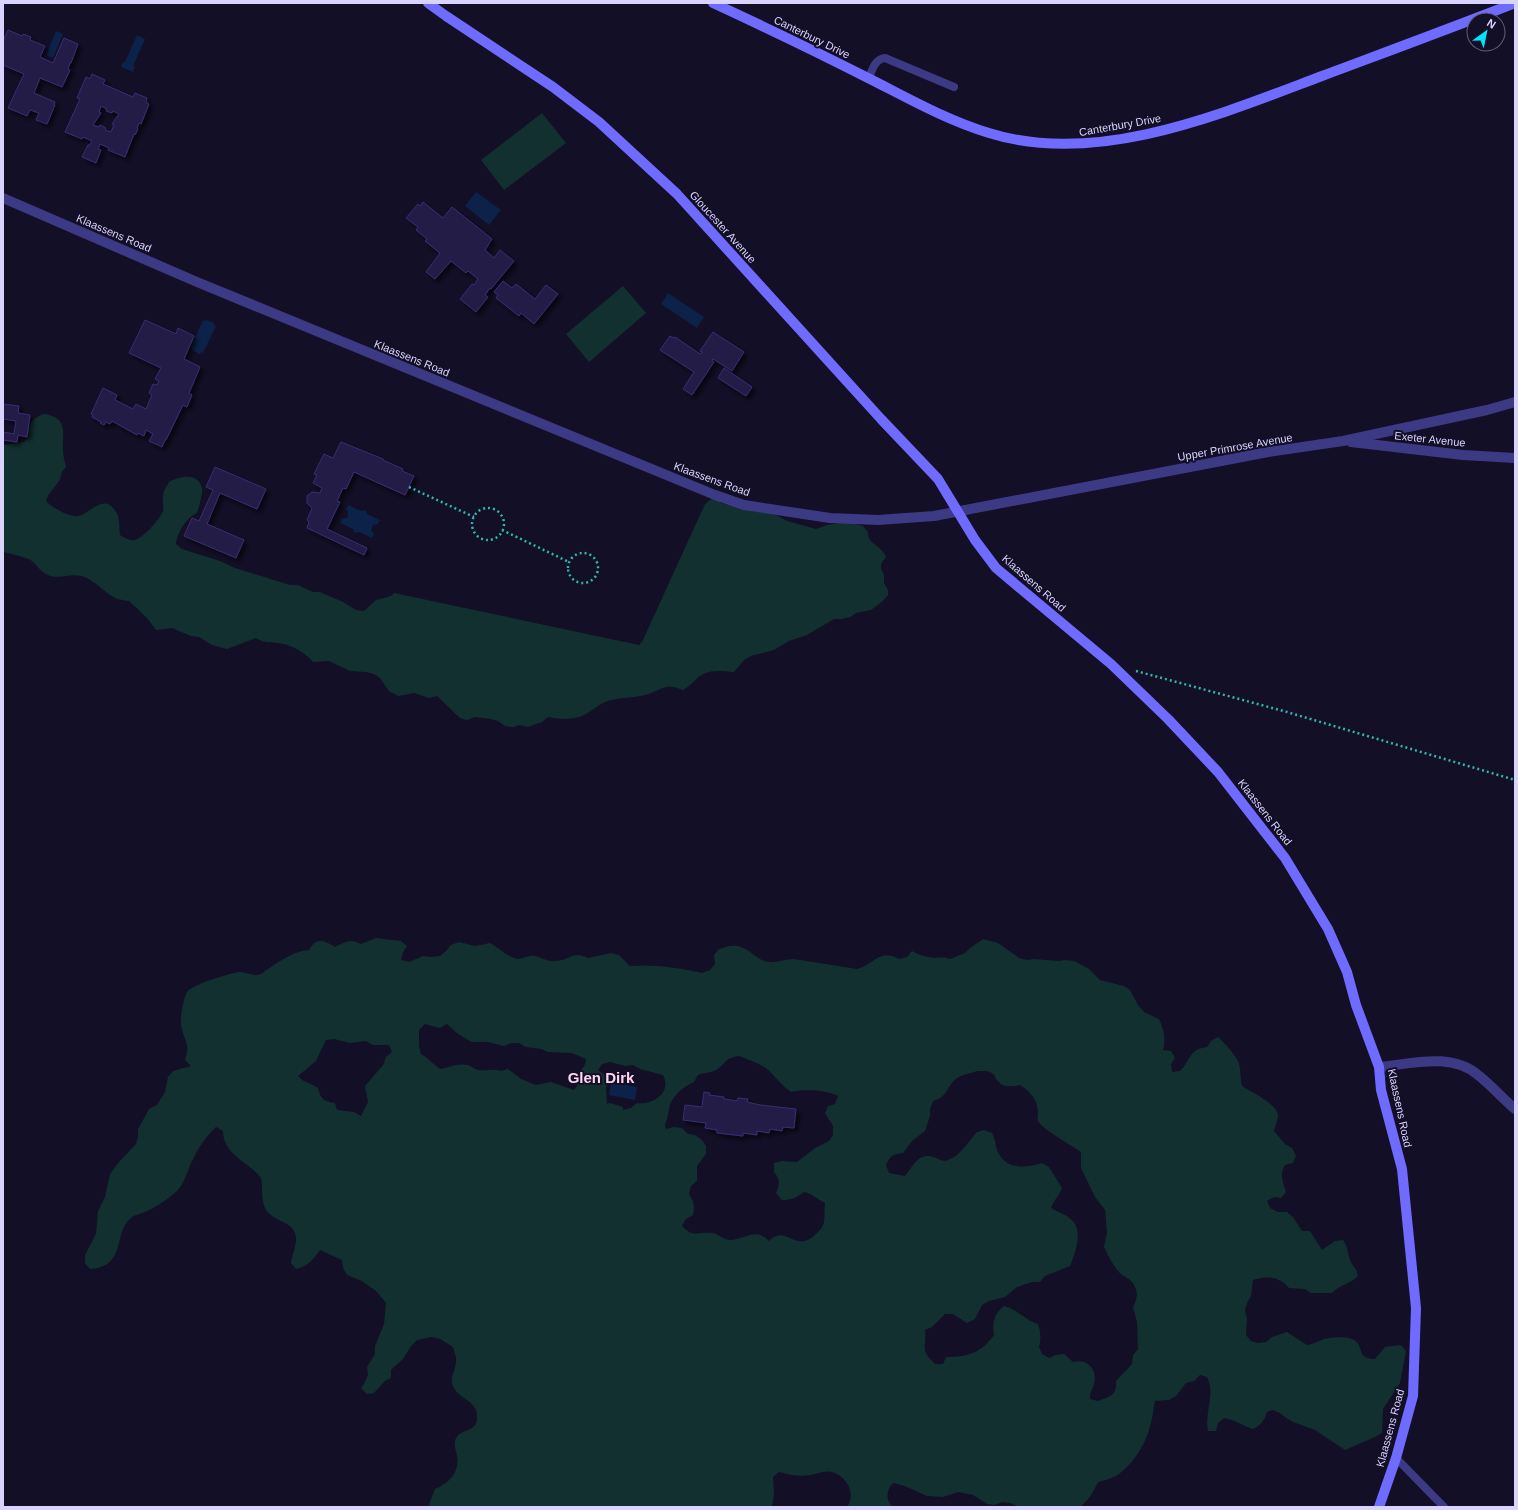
<svg xmlns="http://www.w3.org/2000/svg" width="1518" height="1510" viewBox="0 0 1518 1510" font-family="Helvetica,sans-serif">
	<style>
		.green { fill: #12302f; fill-rule: evenodd }
		.water { fill: #0c2248 }
		.building { fill: #241b47; stroke: #3b2d73; fill-rule: evenodd; filter: url(#shadow) }
		.lines { fill: none; stroke-linecap: round; stroke-linejoin: round }
		.path { stroke: #2fb8b0; stroke-width: 2.5; stroke-dasharray: 2 3; stroke-linecap: butt }
		.lane { stroke: #3d3a85; stroke-width: 8 }
		.street { stroke: #3d3a85; stroke-width: 10 }
		.secondary { stroke: #6f6bff; stroke-width: 10 }
		.labels { text-anchor: middle; dominant-baseline: central; stroke-width: 4; stroke-linejoin: round; paint-order: stroke }
		.street-label { font-size: 11px; fill: #d9d4ff; stroke: #130f26 }
		.district-label { font-size: 15px; font-weight: bold; fill: #ffd6f0; stroke: #130f26 }
	</style>
	<defs>
		<filter id="shadow"><feDropShadow dx="3.5" dy="3.5" stdDeviation="2" flood-color="#0009"/></filter>
	</defs>
	<rect width="100%" height="100%" fill="#130f26"/>
	<path class="green" d="M542 113 566 143 504 190 481 160Z
		M623 286 646 313 589 362 566 334Z
		M44 414C69 418 62 432 63 451 63 456 65 462 66 467 60 473 62 475 59 481 54 489 49 491 46 501 51 507 70 518 79 516 92 512 106 490 118 516 120 522 119 529 120 535 125 538 129 541 135 540 143 538 160 519 163 511 164 506 162 501 163 496 163 491 167 486 169 482 180 476 198 472 202 488 203 493 199 507 197 513 187 517 177 533 176 544L182 549 220 561 235 568 290 585H298L313 592H320L343 602 356 610 364 611 376 600 391 596 394 593 639 645 642 642 705 504 711 499 718 500 721 503 756 512H764L776 515 787 521 816 529 827 525 847 522 863 526 868 532C867 543 877 544 882 551 884 553 885 555 886 557L881 564V568L884 575V583L888 590V595L883 601 871 610 856 613 850 617 842 619H834L807 635 789 641 774 650 751 656 744 660 734 672C722 671 710 669 700 676 694 681 690 686 683 690 663 682 662 691 645 695 633 698 620 697 608 701 598 704 588 715 579 717 569 720 557 719 548 717L542 722 528 727 520 725 513 727 505 726 498 721 491 719 475 717 467 720 460 718 437 696 429 698 414 693 398 696 389 691 380 678 374 674 366 672 350 671 329 661 313 662C307 654 296 648 287 645 276 641 267 645 256 638L227 649 212 645 199 637 191 636 172 628 156 630 147 618 129 601C106 600 100 581 81 576 70 573 58 580 48 575 40 572 36 563 29 559 27 558 5 552 3 552V445L24 442 29 436C27 424 32 418 44 414Z
		M376 938 401 941 407 946 403 952 401 960 409 962 423 956 431 957 440 956 446 951 451 945 459 942 475 946 490 943C497 947 510 958 517 959 523 959 529 955 535 956 543 958 548 962 556 961 571 960 573 950 588 958L611 953 619 955 630 966C654 964 680 968 702 973L710 970 715 964 714 955 719 949C726 947 734 944 741 947 751 950 758 961 769 962 776 963 786 959 794 959L857 969C874 965 879 948 899 959L907 957 912 951C917 954 922 956 928 957 937 959 941 956 950 959L965 953 970 948 983 939 998 943 1019 958 1027 960 1034 959 1059 961 1066 960 1074 961 1089 969 1100 980 1124 986 1130 990 1138 1005 1144 1012 1159 1019C1164 1030 1166 1039 1163 1050L1171 1051 1175 1058 1171 1064 1172 1072 1180 1071C1191 1060 1189 1049 1207 1047L1211 1041 1218 1037C1222 1040 1238 1058 1239 1063 1241 1070 1240 1078 1242 1086 1250 1091 1278 1105 1278 1115 1278 1120 1275 1126 1274 1131L1285 1144 1292 1148 1296 1156 1293 1163 1285 1165C1279 1174 1283 1182 1286 1192L1281 1198 1274 1197 1267 1201 1270 1208 1278 1212H1287L1293 1217 1302 1231H1310L1322 1250 1335 1241 1343 1240C1349 1248 1347 1254 1351 1262 1354 1268 1357 1269 1358 1276 1350 1284 1341 1284 1332 1293H1311L1305 1289 1289 1288C1280 1277 1266 1275 1253 1280L1251 1296 1247 1303 1245 1310 1247 1319 1246 1335 1251 1341 1258 1343 1266 1342 1272 1337 1287 1332 1307 1345C1314 1344 1316 1342 1322 1340 1329 1337 1347 1336 1354 1340 1365 1347 1355 1358 1375 1359L1385 1347 1401 1345 1406 1351 1400 1383 1383 1409 1382 1433 1375 1437 1345 1450 1315 1430 1293 1422 1286 1418 1280 1413 1273 1410 1267 1412C1264 1421 1261 1425 1253 1429 1243 1426 1234 1419 1224 1418L1218 1423 1216 1431H1208C1204 1412 1216 1395 1207 1377L1200 1375 1194 1381 1186 1383 1176 1396 1169 1400 1155 1401C1153 1409 1153 1418 1150 1426 1146 1444 1132 1466 1116 1476 1110 1479 1104 1480 1098 1482 1093 1492 1089 1500 1080 1507H1020L1010 1503 1002 1502 995 1505 987 1504 973 1495 958 1492 943 1497 927 1496 905 1486 893 1483C886 1490 885 1501 894 1507H847C856 1494 848 1477 832 1472 825 1470 817 1474 810 1475 799 1477 790 1475 779 1472L773 1477 774 1494 772 1507H428L435 1489C449 1483 460 1472 457 1456 456 1451 454 1446 455 1441 459 1426 478 1435 477 1416 477 1402 463 1400 456 1391 447 1380 455 1373 456 1362 457 1357 454 1352 453 1347L440 1339 432 1337 417 1340 411 1346 403 1359 391 1370V1378L385 1381 374 1393 367 1394 361 1388 365 1382 368 1375 367 1367 375 1354V1346L384 1324 386 1303 376 1291 362 1281 347 1275 343 1268 342 1260 320 1250C313 1260 308 1266 296 1269L291 1263C292 1255 296 1247 296 1239 296 1220 272 1223 265 1208 261 1199 263 1187 261 1178 248 1161 223 1155 223 1131L216 1127C204 1138 195 1153 189 1168 186 1176 184 1183 178 1190 169 1199 156 1207 145 1212 140 1214 134 1215 131 1218 113 1232 127 1267 90 1269L85 1263V1255L96 1234 98 1211 105 1197 110 1174 119 1162 136 1144 138 1137V1129L142 1122 149 1109 157 1105 165 1092 168 1077 173 1071 191 1066 185 1060C191 1043 184 1041 181 1025 180 1018 183 999 187 992 191 985 230 973 240 972 246 972 254 977 261 974 263 973 266 970 268 969 280 961 294 951 309 950 316 937 324 940 335 947 346 942 349 938 361 944ZM425 1024 440 1028 447 1024 458 1034 472 1042H488L504 1046 511 1043H519L526 1047 541 1049 548 1052 572 1053 586 1059C585 1069 580 1068 579 1074 578 1080 579 1085 574 1090L551 1082 536 1085 521 1079 508 1069 501 1071C492 1068 488 1071 479 1070 475 1070 472 1066 468 1065 458 1063 450 1067 440 1069 433 1064 428 1058 421 1054L419 1046V1030ZM334 1039 350 1043 366 1041 373 1045H389L392 1052 386 1057 383 1065 365 1086 368 1102 361 1116 354 1112 337 1110 335 1103C324 1102 320 1098 318 1088 311 1083 304 1083 298 1076L316 1061 326 1040ZM739 1056C749 1060 760 1063 768 1070 776 1077 782 1086 791 1092 803 1089 827 1090 838 1096L835 1104 828 1106 825 1113 833 1126V1135L829 1141 815 1148 797 1162 782 1161 774 1163V1172C780 1179 780 1184 776 1193L782 1200C791 1200 796 1198 804 1192 812 1194 817 1199 825 1203 824 1209 825 1216 824 1222 823 1227 820 1230 816 1234 795 1255 787 1223 769 1241 755 1227 746 1239 731 1240 723 1240 718 1233 711 1233 696 1231 695 1239 682 1226L686 1219 693 1215C695 1206 694 1201 689 1194L691 1186 697 1181V1166L706 1154V1146L702 1140 695 1135 688 1134 682 1128 674 1127 666 1129 665 1124C668 1118 668 1115 669 1109 671 1097 684 1086 694 1082L698 1075C703 1073 709 1073 714 1071 725 1066 723 1058 739 1056ZM610 1062 625 1066 633 1065 640 1069 663 1075C672 1092 654 1105 637 1103L631 1108 623 1110V1107L610 1103 607 1104 606 1088 609 1081 605 1075 598 1070 602 1064ZM977 1071C982 1071 989 1070 993 1074 995 1075 995 1078 996 1079 1002 1088 1011 1087 1020 1085 1030 1092 1037 1098 1038 1112 1038 1114 1037 1119 1038 1121 1042 1129 1073 1146 1081 1152V1168L1095 1197 1105 1210 1107 1232 1104 1247C1107 1254 1115 1269 1121 1274 1123 1276 1126 1277 1129 1279 1138 1287 1139 1297 1133 1307L1137 1322 1138 1349 1133 1355 1132 1364 1116 1381C1117 1396 1110 1396 1098 1401L1090 1399C1090 1391 1092 1391 1094 1384 1098 1369 1087 1358 1073 1362L1064 1354 1056 1355 1049 1358 1042 1354 1039 1347C1041 1339 1041 1333 1038 1324 1025 1320 1017 1309 1004 1306 994 1314 992 1323 994 1335 981 1353 968 1357 946 1357L943 1364H935C919 1349 927 1348 925 1330L932 1327 945 1314H953L967 1323 975 1319 982 1305 989 1301 1005 1297 1017 1287 1032 1282H1040L1045 1276 1070 1266C1075 1254 1083 1232 1073 1221 1067 1215 1058 1212 1051 1208 1054 1200 1059 1196 1062 1188L1049 1167 1042 1163C1027 1168 1008 1170 999 1154 995 1147 996 1140 992 1133L984 1130 977 1132C969 1141 959 1157 948 1160 943 1162 941 1160 936 1158 919 1151 914 1165 905 1176L889 1173 886 1165C890 1156 893 1154 903 1153L912 1141 925 1131 930 1116V1109L933 1101C948 1097 946 1087 956 1079 962 1074 970 1074 977 1071Z"/>
	<path class="water" d="M56 31 63 34 53 58 46 55Z
		M137 35 145 39 133 66 135 67 133 72 121 67 123 62H125Z
		M476 192 501 210 489 225 465 206Z
		M668 293 704 317 697 328 661 304Z
		M203 320 206 321 207 320 215 324 214 325 216 326 203 353 201 352 200 354 192 350 193 348 191 347Z
		M348 505 361 511 366 510 367 514 380 520 378 524 373 525 371 530 374 534 372 538 359 532 354 533 353 529 340 523 342 519 347 518 348 516V511L346 509Z
		M611 1082 637 1087 635 1100 609 1095Z"/>
	<path class="building" d="M8 30 22 36 23 34 31 37 30 40 45 46 40 57 53 63 64 38 78 44 71 63H70L68 69 70 70 62 87 40 78 34 93 55 102 54 105H55L47 124 36 120 39 113 30 110 27 116 8 108 24 74 3 65V41Z
		M92 74 105 80 103 84 133 97 135 93 147 98 146 102 149 104 141 124 139 123 137 128 138 129 135 135 134 134 125 157 108 150 109 148 100 144 98 149 101 150 96 163 82 157 88 145H90L92 141 83 137 82 139 65 132 80 99 77 98 86 77 90 79ZM101 106 107 109 106 111 112 113 113 111 119 114 112 124 114 125 111 132 105 130 106 128 100 125 99 127 93 125 101 113 99 112Z
		M423 202 443 218 452 207 492 239 485 250 494 258 500 250 514 261 491 289 490 288 485 295 488 297 476 312 460 299 472 284 474 285 478 279 468 271 466 273 451 261 435 279 426 272 440 253 425 241 427 239 416 230 418 227 406 218 418 204 420 206Z
		M503 281 512 288 516 284 535 299 546 285 558 294 534 324 521 313 519 316 496 298 498 295 494 292Z
		M145 320 176 334 178 328 194 336 184 359 200 367 189 393 192 395 187 407 183 405 166 440H165L162 447 149 441 153 434 146 430 144 436 138 433 137 435 112 421 110 424 106 422 104 425 100 423 101 422 92 417 93 415 91 414 103 388 117 395 115 400 133 409 136 404 146 409 152 395 149 393 153 384 157 385 159 381 155 379 161 368 129 353Z
		M713 332 744 352 732 371 713 359 712 361 714 362 692 395 683 389 694 372 660 350 670 336 674 338 675 337 700 354 702 352 700 351Z
		M724 368 752 387 746 396 718 378Z
		M3 404 19 406 18 413 30 415 27 437 18 435 17 442 3 440V432L14 434 16 421 3 419Z
		M341 442 383 459V460L403 469 402 471 414 476 405 495 354 472 346 489 343 488 337 501 340 502 327 529 367 548 364 555 307 528 309 522 307 520 312 508 307 503V496L312 492 320 493 322 488 313 483 317 475 314 474 324 454 333 458Z
		M215 467 266 489 257 509 220 493 207 524 244 540 236 558 184 536 192 518 199 521 213 490 206 487Z
		M704 1092 710 1093 709 1095 724 1097V1099L737 1101 738 1098 748 1099 747 1102 760 1105 796 1109 794 1128 783 1127 782 1131 770 1129 769 1133 757 1131V1135L743 1133V1136L717 1133V1130L705 1128 706 1123 683 1120 685 1105 702 1107Z"/>
	<g class="lines">
		<path class="path" d="M409 487 474 517
			M472 524a16 16 0 1 1 32 0a16 16 0 1 1-32 0Z
			M502 530 569 562
			M568 568a15 15 0 1 1 30 0a15 15 0 1 1-30 0Z
			M1136 671 1287 712 1515 780"/>
		<path class="lane" d="M869 78C872 70 875 59 885 58L954 87
			M1396 1458 1444 1507"/>
		<path class="street" d="M3 198 197 282 715 495 744 505 830 518 878 520 934 516 1268 452 1343 441 1487 410 1515 402
			M1351 442 1463 455 1515 458
			M1379 1067C1411 1064 1451 1052 1478 1075 1491 1085 1502 1098 1515 1109"/>
		<path class="secondary" d="M428 3 446 16 553 87 599 122 677 194 881 419 938 479 975 540 996 568 1111 664 1168 719 1218 772 1285 858 1328 929 1347 972 1356 1005 1379 1067 1381 1090 1402 1169 1416 1308 1413 1396 1396 1458 1379 1507
			M713 3C765 27 817 52 868 78 908 98 946 120 989 133 1097 167 1221 114 1322 76 1386 52 1451 28 1515 3"/>
	</g>
	<g class="labels">
		<g class="street-label">
			<text transform="translate(812 37) rotate(26)">Canterbury Drive</text>
			<text transform="translate(1120 125) rotate(-10)">Canterbury Drive</text>
			<text transform="translate(723 227) rotate(48)">Gloucester Avenue</text>
			<text transform="translate(114 233) rotate(23)">Klaassens Road</text>
			<text transform="translate(412 358) rotate(22)">Klaassens Road</text>
			<text transform="translate(1430 439) rotate(6)">Exeter Avenue</text>
			<text transform="translate(1235 447) rotate(-10)">Upper Primrose Avenue</text>
			<text transform="translate(712 479) rotate(20)">Klaassens Road</text>
			<text transform="translate(1034 583) rotate(41)">Klaassens Road</text>
			<text transform="translate(1265 812) rotate(52)">Klaassens Road</text>
			<text transform="translate(1400 1108) rotate(78)">Klaassens Road</text>
			<text transform="translate(1390 1428) rotate(-75)">Klaassens Road</text>
		</g>
		<g class="district-label">
			<text x="601" y="1077">Glen Dirk</text>
		</g>
	</g>
	<rect width="1518" height="1510" fill="none" stroke="#d9d4ff" stroke-width="8"/>
	<g transform="translate(1486 32) rotate(33)"><circle r="19" fill="#130f26" stroke="#625e7d"/>
	<path d="M0-3L7 15L0 10L-7 15Z" fill="#00e5ff"/>
	<text y="-6" font-size="11" font-weight="bold" text-anchor="middle" fill="#d9d4ff">N</text>
	</g>
</svg>
